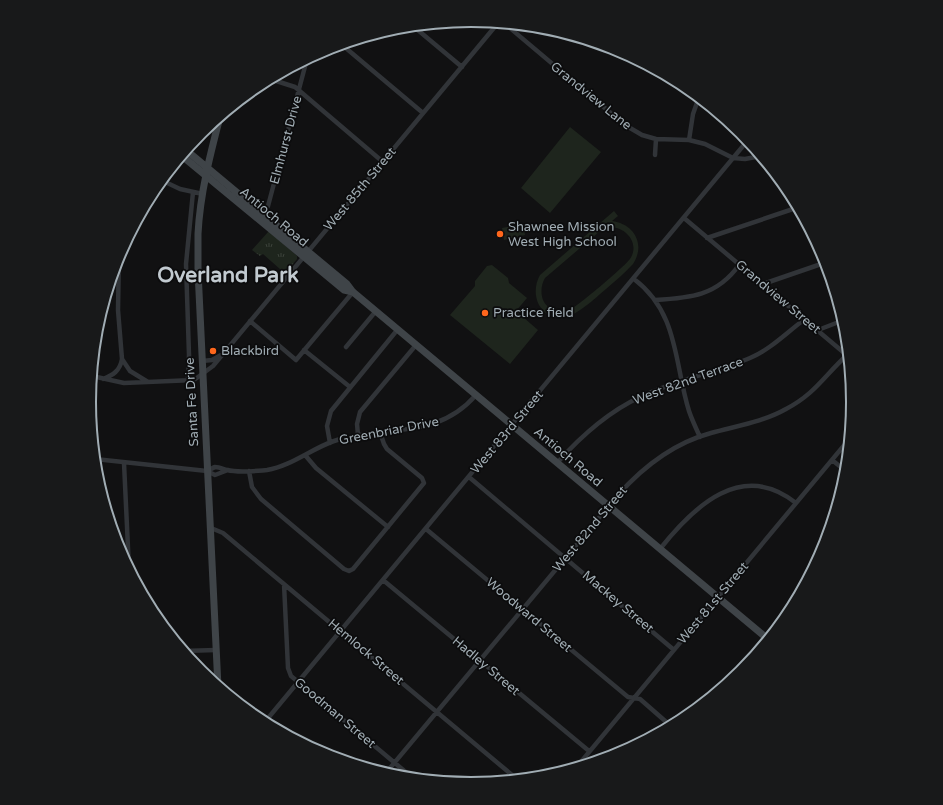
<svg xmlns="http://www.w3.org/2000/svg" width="943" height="805" viewBox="0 0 943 805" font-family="'Varela Round',sans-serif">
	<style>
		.green { fill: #1e251d; fill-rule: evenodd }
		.park { fill: url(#park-tufts) }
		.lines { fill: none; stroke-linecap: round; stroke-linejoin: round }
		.minor { stroke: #313438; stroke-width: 4.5 }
		.secondary { stroke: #3f4448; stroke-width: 7 }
		.poi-dot { fill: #ff671c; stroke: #0c0c0d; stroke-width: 1.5 }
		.labels { text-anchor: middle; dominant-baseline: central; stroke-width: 3.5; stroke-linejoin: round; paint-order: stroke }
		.street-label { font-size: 13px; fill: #a1adb4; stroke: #0c0c0d }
		.poi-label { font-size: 13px; fill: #a1adb4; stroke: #0c0c0d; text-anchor: start }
		.town-label { font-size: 21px; font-weight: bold; fill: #c2cad0; stroke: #0c0c0d }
		.rim { fill: none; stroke: #a1adb4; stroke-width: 2 }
	</style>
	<defs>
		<pattern id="park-tufts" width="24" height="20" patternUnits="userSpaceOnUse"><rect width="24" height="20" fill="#1e251d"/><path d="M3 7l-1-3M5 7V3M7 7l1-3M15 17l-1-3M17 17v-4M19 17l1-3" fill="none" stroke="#3c423b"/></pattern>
	</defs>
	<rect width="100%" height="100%" fill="#111112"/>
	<path class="green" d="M570 127 601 152 550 213 521 188Z
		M614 211 618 216 612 221C634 224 646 244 633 264 625 273 615 281 606 289 589 303 559 336 539 305 534 295 535 284 540 275ZM611 227C627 228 640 244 630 259 624 267 576 308 568 311 559 314 549 310 544 302 540 294 541 285 545 278L600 231Z
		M523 224 525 235 504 240 502 228Z
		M492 265 508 278 509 283 527 298 516 311 538 330 510 364 450 315 475 286V281L487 266Z"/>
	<path class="park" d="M269 231 297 256V259L282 277 278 273 280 269 263 254 260 256 252 250Z"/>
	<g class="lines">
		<path class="minor" d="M504 23 625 125 642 135 656 139 689 140 705 144 733 158 745 159 761 156
			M413 26 462 67
			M341 44 423 113
			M270 79 295 87 383 162
			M689 140 693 114 699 97
			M655 155 656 139
			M161 180 180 189 203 194
			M261 215 268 206 307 59
			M684 218 849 357
			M707 238 799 207
			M634 279C679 313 674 363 689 411 692 420 696 428 700 437
			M763 284 827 262
			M655 300C690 298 717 296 739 265
			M250 321 296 360 353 292
			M818 330 844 320
			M346 347 376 311
			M304 350 350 387
			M122 359 130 371 148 382
			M202 361 212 360 221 355
			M92 376 124 383 194 380 213 366 498 23
			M103 379C113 375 120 371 122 359L118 310 119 254
			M188 380 189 355 186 264 193 192
			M358 435 357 424 360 412 416 345
			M330 443 327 426 331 411 398 329
			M305 455 316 468 388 527
			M95 459 207 471
			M832 460 847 472
			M124 463 129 569
			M557 463C581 436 608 412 640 397 675 380 714 373 750 358 771 349 786 333 805 319
			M207 471C210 470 212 468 215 467 220 467 223 469 227 470 239 473 255 471 267 470 291 466 311 449 334 441 386 424 436 441 476 395
			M207 471 215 475 228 470
			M249 471 252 487 261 499 344 569 349 571 353 569 424 483 422 478 387 449 384 444 380 432
			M469 477 674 650
			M211 528 223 533 518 780
			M426 529 628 697 640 699 672 727
			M660 549C694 506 742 460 796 503
			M383 580 589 751
			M284 584 288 668 291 676 414 779
			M183 651 216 650
			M264 723 748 140
			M575 769 851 437
			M385 774 618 495C643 467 674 443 711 433 736 426 763 422 786 409 815 394 825 375 847 355"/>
		<path class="secondary" d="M186 150 347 284 353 292 769 640
			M182 156 344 290 353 292
			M218 687 198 271C198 259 198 247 198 234 200 194 210 155 220 117"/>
	</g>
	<g class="poi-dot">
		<circle cx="500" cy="234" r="4"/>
		<circle cx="485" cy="313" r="4"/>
		<circle cx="213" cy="351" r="4"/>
	</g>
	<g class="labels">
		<g class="street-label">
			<text transform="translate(591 96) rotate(39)">Grandview Lane</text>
			<text transform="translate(286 140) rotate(-75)">Elmhurst Drive</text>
			<text transform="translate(360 189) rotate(-50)">West 85th Street</text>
			<text transform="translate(274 217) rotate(40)">Antioch Road</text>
			<text transform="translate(778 297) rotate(40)">Grandview Street</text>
			<text transform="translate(688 381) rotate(-20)">West 82nd Terrace</text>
			<text transform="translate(192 402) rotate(-93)">Santa Fe Drive</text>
			<text transform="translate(389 431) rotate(-11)">Greenbriar Drive</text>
			<text transform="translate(507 432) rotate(-50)">West 83rd Street</text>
			<text transform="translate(568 457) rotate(40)">Antioch Road</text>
			<text transform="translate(590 529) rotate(-50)">West 82nd Street</text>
			<text transform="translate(618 602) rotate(40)">Mackey Street</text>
			<text transform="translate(713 603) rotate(-50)">West 81st Street</text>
			<text transform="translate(529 615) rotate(40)">Woodward Street</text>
			<text transform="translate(366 652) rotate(40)">Hemlock Street</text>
			<text transform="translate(486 666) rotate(40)">Hadley Street</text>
			<text transform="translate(335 713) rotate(40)">Goodman Street</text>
		</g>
		<g class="poi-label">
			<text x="508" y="227">Shawnee Mission<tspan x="508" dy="15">West High School</tspan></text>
			<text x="493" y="313">Practice field</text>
			<text x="221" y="351">Blackbird</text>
		</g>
		<g class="town-label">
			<text x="228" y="275">Overland Park</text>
		</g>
	</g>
	<path d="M0 0H943V805H0ZM96 402a375 375 0 1 1 750 0a375 375 0 1 1-750 0Z" fill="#18191a" fill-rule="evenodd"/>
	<path class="rim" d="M96 402a375 375 0 1 1 750 0a375 375 0 1 1-750 0Z"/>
</svg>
